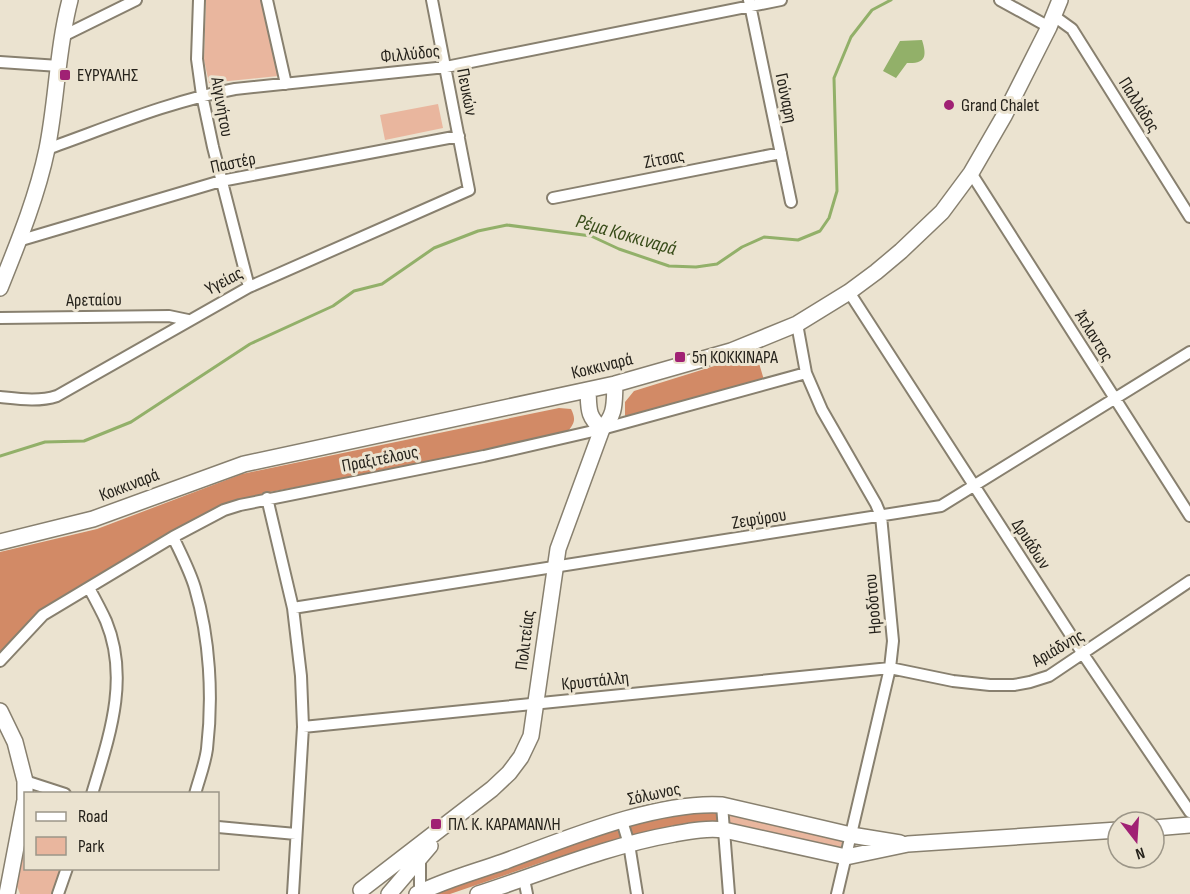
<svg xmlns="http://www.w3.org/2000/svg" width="1190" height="894" viewBox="0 0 1190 894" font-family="'Sofia Sans Condensed',sans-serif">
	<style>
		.green { fill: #e9b69e }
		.forest { fill: #d28a66 }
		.water { fill: #92b069 }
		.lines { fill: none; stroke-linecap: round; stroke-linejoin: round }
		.stream { stroke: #92b069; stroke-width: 3 }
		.street-casing { stroke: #88806f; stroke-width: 14 }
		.secondary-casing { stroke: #88806f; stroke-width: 18 }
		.street { stroke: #fff; stroke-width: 10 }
		.secondary { stroke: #fff; stroke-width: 15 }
		.poi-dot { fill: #a02174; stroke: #ebe3d0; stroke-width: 2 }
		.labels { text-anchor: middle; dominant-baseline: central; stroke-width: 6; stroke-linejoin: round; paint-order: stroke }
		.street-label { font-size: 18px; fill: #25221b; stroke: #ebe3d0 }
		.poi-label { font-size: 18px; fill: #25221b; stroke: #ebe3d0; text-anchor: start }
		.water-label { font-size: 20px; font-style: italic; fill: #374b18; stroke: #ebe3d0 }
	</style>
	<rect width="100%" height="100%" fill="#ebe3d0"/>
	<path class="green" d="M206 0H262L278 76 209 83 204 60Z
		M438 104 443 128 385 140 380 115Z
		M730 813 844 837 839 852 729 826Z
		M25 840 26 868 63 869 54 894H20L17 886Z"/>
	<path class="forest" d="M756 353 764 380 625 416V402L634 391Z
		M559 408 571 409C576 419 575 423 567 432L485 452 270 492 240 500 173 532 49 605 27 623 0 655V552L97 529 242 474Z
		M718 812V823L682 826 632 836 629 825 684 813Z
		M619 828 622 839 546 861 450 894H433L436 891Z"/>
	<path class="water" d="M922 40C927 56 926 64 907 63L896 78 883 71 900 41Z"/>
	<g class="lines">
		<path class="stream" d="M0 456 45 442 84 441 131 422 250 344 333 306 354 291 382 284 434 248 478 231 507 225 591 236 619 249 669 266 696 267 717 264 742 247 764 237 798 240 820 231 829 218 837 191 834 78 851 37 872 10 891 0"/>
		<g class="street-casing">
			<path id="street" d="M199 0 197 59 202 95 213 147 249 287
				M267 0 286 84
				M749 0 791 202
				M1000 0 1049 27
				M1054 16 1072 29 1190 217
				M63 36 136 0
				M0 62 59 66
				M47 149C109 127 170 101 235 89L446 67 781 0
				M971 173 1190 516
				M553 198 781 153
				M18 241 221 181 459 136
				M849 292 1083 654 1190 812
				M0 318 169 316 188 320
				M797 324 806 373 822 410 876 504 881 516 893 641 890 668 837 894
				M0 397C19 399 39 402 57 396L249 287 469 190 432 0
				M267 498 293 608 301 676 303 727 293 894
				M173 537C181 554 190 571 195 588 210 639 213 697 207 749 205 764 199 779 195 794
				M89 588C95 599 101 610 106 621 130 679 109 737 92 794
				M293 608 941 506 1190 352
				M0 661 43 615 173 537 224 510 240 505 484 456 602 429 806 373
				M303 727 890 668 953 681 990 685H1014L1030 682 1049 676 1190 581
				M25 781 65 794
				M722 805 729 894
				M622 821 629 844 637 894
				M218 827 296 834
				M420 858V894
				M524 879 527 894
				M58 894 67 868"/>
		</g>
		<g class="secondary-casing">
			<path id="secondary" d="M0 288C18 243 37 197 47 149 57 100 57 49 70 0
				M588 390C589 409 587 416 602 429 616 414 614 404 615 384
				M0 542 93 519 244 464 615 384 731 351 797 324 849 292 876 272 901 251 942 212 971 173 1004 116 1049 27 1060 0
				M0 711 15 742 25 781V800L7 894
				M1154 828 1190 825
				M361 890 492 789 509 773 521 757 531 736 558 549 602 429
				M389 894 430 846
				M417 894C444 880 475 872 503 862 566 839 655 801 722 805L851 835 900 843
				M478 894C543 873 606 846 674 834 691 831 707 828 724 830L846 857 908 844 1118 830"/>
		</g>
		<use href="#street" class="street"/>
		<use href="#secondary" class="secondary"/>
	</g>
	<g class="poi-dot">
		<rect x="59" y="69" width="12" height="12" rx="3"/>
		<circle cx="949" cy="105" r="6"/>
		<rect x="674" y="351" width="12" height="12" rx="3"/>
		<rect x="430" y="818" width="12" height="12" rx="3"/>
	</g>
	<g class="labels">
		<g class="street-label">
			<text transform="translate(410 54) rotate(-6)">Φιλλύδος</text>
			<text transform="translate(467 92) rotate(79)">Πευκών</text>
			<text transform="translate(786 98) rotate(78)">Γούναρη</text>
			<text transform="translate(1139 105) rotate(58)">Παλλάδος</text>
			<text transform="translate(222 107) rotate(80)">Αιγινήτου</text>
			<text transform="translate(664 159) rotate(-11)">Ζίτσας</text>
			<text transform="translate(233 163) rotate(-12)">Παστέρ</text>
			<text transform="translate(224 281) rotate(-28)">Υγείας</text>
			<text transform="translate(94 300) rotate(-1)">Αρεταίου</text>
			<text transform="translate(1094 336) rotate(58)">Άτλαντος</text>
			<text transform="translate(602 366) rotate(-14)">Κοκκιναρά</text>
			<text transform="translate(380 459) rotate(-11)">Πραξιτέλους</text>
			<text transform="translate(129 485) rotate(-21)">Κοκκιναρά</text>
			<text transform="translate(759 519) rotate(-9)">Ζεφύρου</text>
			<text transform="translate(1031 544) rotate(57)">Δρυάδων</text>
			<text transform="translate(873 604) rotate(-95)">Ηροδότου</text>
			<text transform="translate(525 640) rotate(-83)">Πολιτείας</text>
			<text transform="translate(1058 648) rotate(-30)">Αριάδνης</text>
			<text transform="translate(595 681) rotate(-6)">Κρυστάλλη</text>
			<text transform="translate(654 794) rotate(-12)">Σόλωνος</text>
		</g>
		<g class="poi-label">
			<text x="77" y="75">ΕΥΡΥΑΛΗΣ</text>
			<text x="961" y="105">Grand Chalet</text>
			<text x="692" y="357">5η ΚΟΚΚΙΝΑΡΑ</text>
			<text x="448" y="824">ΠΛ. Κ. ΚΑΡΑΜΑΝΛΗ</text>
		</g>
		<g class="water-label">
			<text transform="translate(626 235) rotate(16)">Ρέμα Κοκκιναρά</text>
		</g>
	</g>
	<rect x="24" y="792" width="195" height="78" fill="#ebe3d0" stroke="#9c9688" stroke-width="1.5"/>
	<rect x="36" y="812" width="30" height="9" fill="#ffffff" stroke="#9c9688" stroke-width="1.5"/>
	<text x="78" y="822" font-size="18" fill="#25221b">Road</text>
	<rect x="36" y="837" width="30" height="18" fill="#e9b69e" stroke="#9c9688" stroke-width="1.5"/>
	<text x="78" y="852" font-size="18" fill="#25221b">Park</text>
	<g transform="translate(1136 840) rotate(163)"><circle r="28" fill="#ebe3d0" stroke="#9c9688" stroke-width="1.5"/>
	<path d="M0-4.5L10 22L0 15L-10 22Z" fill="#a02174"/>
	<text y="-9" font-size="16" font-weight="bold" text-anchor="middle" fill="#25221b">N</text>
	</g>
</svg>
